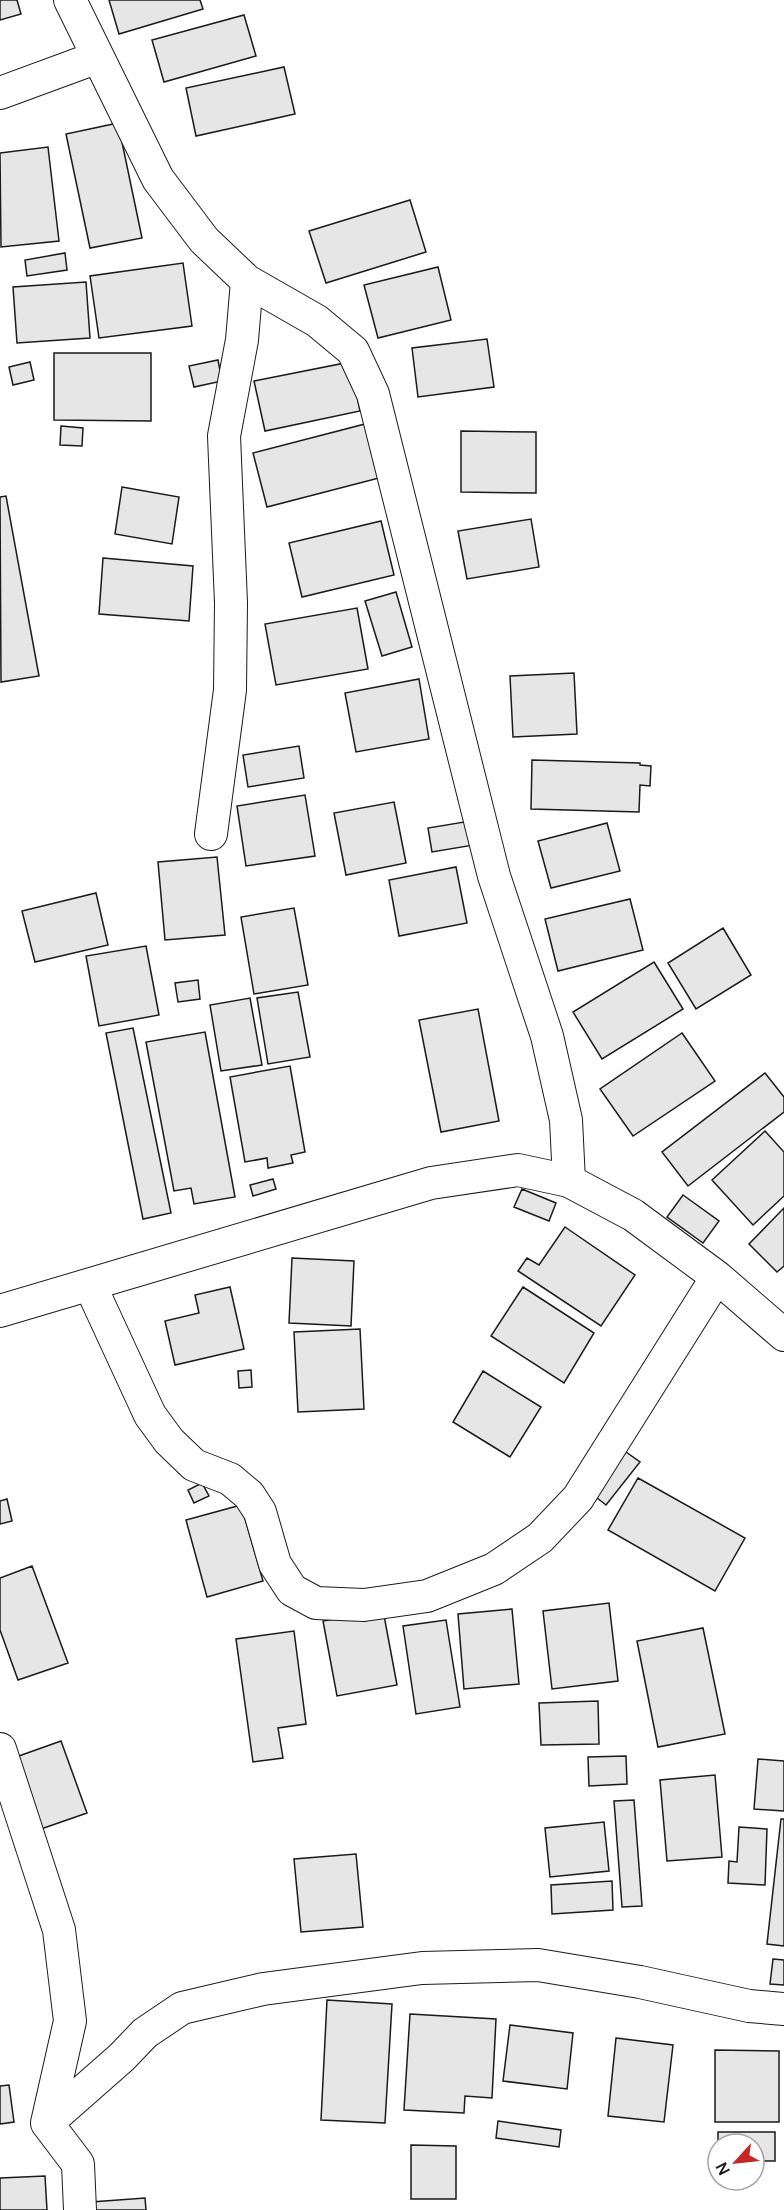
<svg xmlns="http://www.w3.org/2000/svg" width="784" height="2210" viewBox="0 0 784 2210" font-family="Manrope,sans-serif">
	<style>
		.building { fill: #e6e6e6; stroke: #1a1a1a; stroke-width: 1.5 }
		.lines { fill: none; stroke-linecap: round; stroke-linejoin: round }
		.minor-casing { stroke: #1a1a1a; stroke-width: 34 }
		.minor { stroke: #fff; stroke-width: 32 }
	</style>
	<rect width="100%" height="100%" fill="#fff"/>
	<path class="building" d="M0 0H17L21 14 0 20Z
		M109 0H200L203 9 119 34Z
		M244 15 256 56 164 82 152 40Z
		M284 67 295 114 196 136 186 88Z
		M118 123 142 238 90 248 66 134Z
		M48 147 59 241 1 247 0 153Z
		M410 200 426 252 326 283 309 231Z
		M65 253 67 270 27 276 25 260Z
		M183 263 192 326 99 338 90 276Z
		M438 267 451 320 378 338 364 285Z
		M86 282 90 338 17 343 13 287Z
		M487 339 494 387 418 397 412 348Z
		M54 353H151V421L54 420Z
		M218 360 222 381 194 387 189 366Z
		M30 362 34 380 13 385 9 367Z
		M350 362 360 411 265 431 254 381Z
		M365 424 379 478 267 507 253 453Z
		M61 426 83 428 82 446 60 445Z
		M461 431 536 432V493L461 492Z
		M122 487 179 497 172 544 115 534Z
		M6 496 39 676 1 682 0 497Z
		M531 519 539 567 467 579 458 531Z
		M381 521 394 575 302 597 289 543Z
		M103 558 193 566 189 621 99 614Z
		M396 592 412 647 382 656 365 601Z
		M357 608 368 669 276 685 265 624Z
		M574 673 577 734 513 737 510 676Z
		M419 679 429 739 356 752 345 693Z
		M299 746 304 778 248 787 243 755Z
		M532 760 640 763V765L651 766 650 786 640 785 639 812 531 809Z
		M305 795 315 856 246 866 237 806Z
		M394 802 406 863 346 875 334 813Z
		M470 821 474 845 432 852 428 828Z
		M607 823 620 871 551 888 538 841Z
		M217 857 225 935 165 940 158 862Z
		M456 867 467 923 399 936 389 880Z
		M96 893 108 945 35 962 22 911Z
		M630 899 643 950 558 971 545 919Z
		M294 908 308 985 254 994 241 917Z
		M723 928 751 975 696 1009 668 963Z
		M146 946 159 1015 99 1026 86 956Z
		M654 962 683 1009 602 1059 573 1012Z
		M198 980 200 999 178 1002 175 983Z
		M298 992 310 1057 268 1064 257 998Z
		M250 998 262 1065 221 1071 210 1005Z
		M478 1009 499 1121 441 1132 419 1020Z
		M133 1028 171 1213 143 1219 106 1033Z
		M205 1032 235 1197 194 1204 191 1188 174 1191 146 1042Z
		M682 1033 715 1081 633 1136 600 1089Z
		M290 1066 305 1152 291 1155 293 1163 268 1168 267 1158 245 1162 230 1077Z
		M765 1073 784 1097V1112L688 1186 662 1152Z
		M765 1131 784 1152V1196L753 1225 712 1180Z
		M273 1179 276 1189 253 1196 250 1185Z
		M522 1189 556 1203 549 1221 514 1207Z
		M683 1195 719 1221 703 1243 667 1217Z
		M784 1208V1266L777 1272 749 1244Z
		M565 1227 635 1275 601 1326 518 1271 527 1258 539 1265Z
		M292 1258 354 1261 351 1326 289 1323Z
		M230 1287 244 1349 175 1365 165 1321 199 1313 195 1295Z
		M523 1287 594 1333 564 1383 491 1336Z
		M360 1329 364 1409 298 1412 294 1332Z
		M251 1370 252 1387 239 1388 238 1371Z
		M483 1371 541 1407 510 1457 453 1422Z
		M626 1452 640 1462 606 1505 592 1494Z
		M638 1478 745 1538 715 1591 608 1530Z
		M202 1483 209 1496 194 1503 188 1490Z
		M7 1499 12 1521 0 1524V1501Z
		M241 1505 263 1581 207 1597 186 1520Z
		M32 1566 68 1663 18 1680 0 1630V1578Z
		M609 1603 618 1681 552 1689 543 1611Z
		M512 1609 519 1684 464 1689 458 1614Z
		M383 1610 397 1685 337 1696 323 1621Z
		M446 1620 460 1707 416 1714 403 1626Z
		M703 1628 725 1734 658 1747 637 1641Z
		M294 1631 306 1724 278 1728 283 1758 253 1762 236 1639Z
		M598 1701 599 1744 541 1745 539 1703Z
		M61 1741 87 1813 41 1829 16 1757Z
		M626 1756 627 1784 589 1786 588 1757Z
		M758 1759 784 1761V1811L754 1809Z
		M715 1775 722 1857 667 1861 660 1780Z
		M634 1800 642 1906 622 1907 614 1801Z
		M781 1819H784V1946L767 1944Z
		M604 1822 609 1871 550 1877 545 1828Z
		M739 1827 767 1829 765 1885 728 1883 729 1861 737 1862Z
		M356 1854 363 1927 301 1932 294 1859Z
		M612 1881 613 1910 552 1914 551 1885Z
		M773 1959 784 1960V1985L770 1984Z
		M327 2000 392 2004 385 2123 321 2120Z
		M410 2014 496 2019 492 2098 465 2096 464 2113 404 2110Z
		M510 2025 573 2033 567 2089 503 2081Z
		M616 2038 673 2045 664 2122 608 2116Z
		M715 2050 779 2051V2122H715Z
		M9 2085 14 2122 0 2124V2086Z
		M498 2121 561 2130 559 2147 496 2138Z
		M718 2132H775V2161H754V2144H718Z
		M411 2145 456 2146V2199H411Z
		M45 2176 47 2210H0V2178Z
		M145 2198 146 2210H91V2202Z"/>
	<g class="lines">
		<g class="minor-casing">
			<path id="minor" d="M70 0 158 179 204 240 247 281 317 321 353 351 373 394 494 876 547 1036 566 1120 569 1181
				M0 93 98 57
				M211 834 230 690 231 603 224 436 242 340 247 281
				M90 1285 150 1415 169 1441 194 1465 230 1479 249 1495 260 1512 275 1564 292 1590 316 1603 364 1605 427 1596 494 1569 540 1538 578 1498 717 1277
				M0 1311 431 1183 518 1170 569 1181 633 1215 717 1277 784 1335
				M0 1749 59 1930 70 2021 47 2123
				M47 2123 122 2057 145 2033 182 2008 263 1989 422 1968 538 1965 640 1982 749 2006 784 2009
				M47 2123 78 2164 80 2210"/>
		</g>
		<use href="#minor" class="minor"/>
	</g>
	<g transform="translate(736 2162) rotate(243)"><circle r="28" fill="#ffffff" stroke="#a3a3a3" stroke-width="1.5"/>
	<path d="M0-4.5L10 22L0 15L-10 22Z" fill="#c62828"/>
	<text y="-9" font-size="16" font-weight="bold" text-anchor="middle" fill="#1a1a1a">N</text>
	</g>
</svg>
